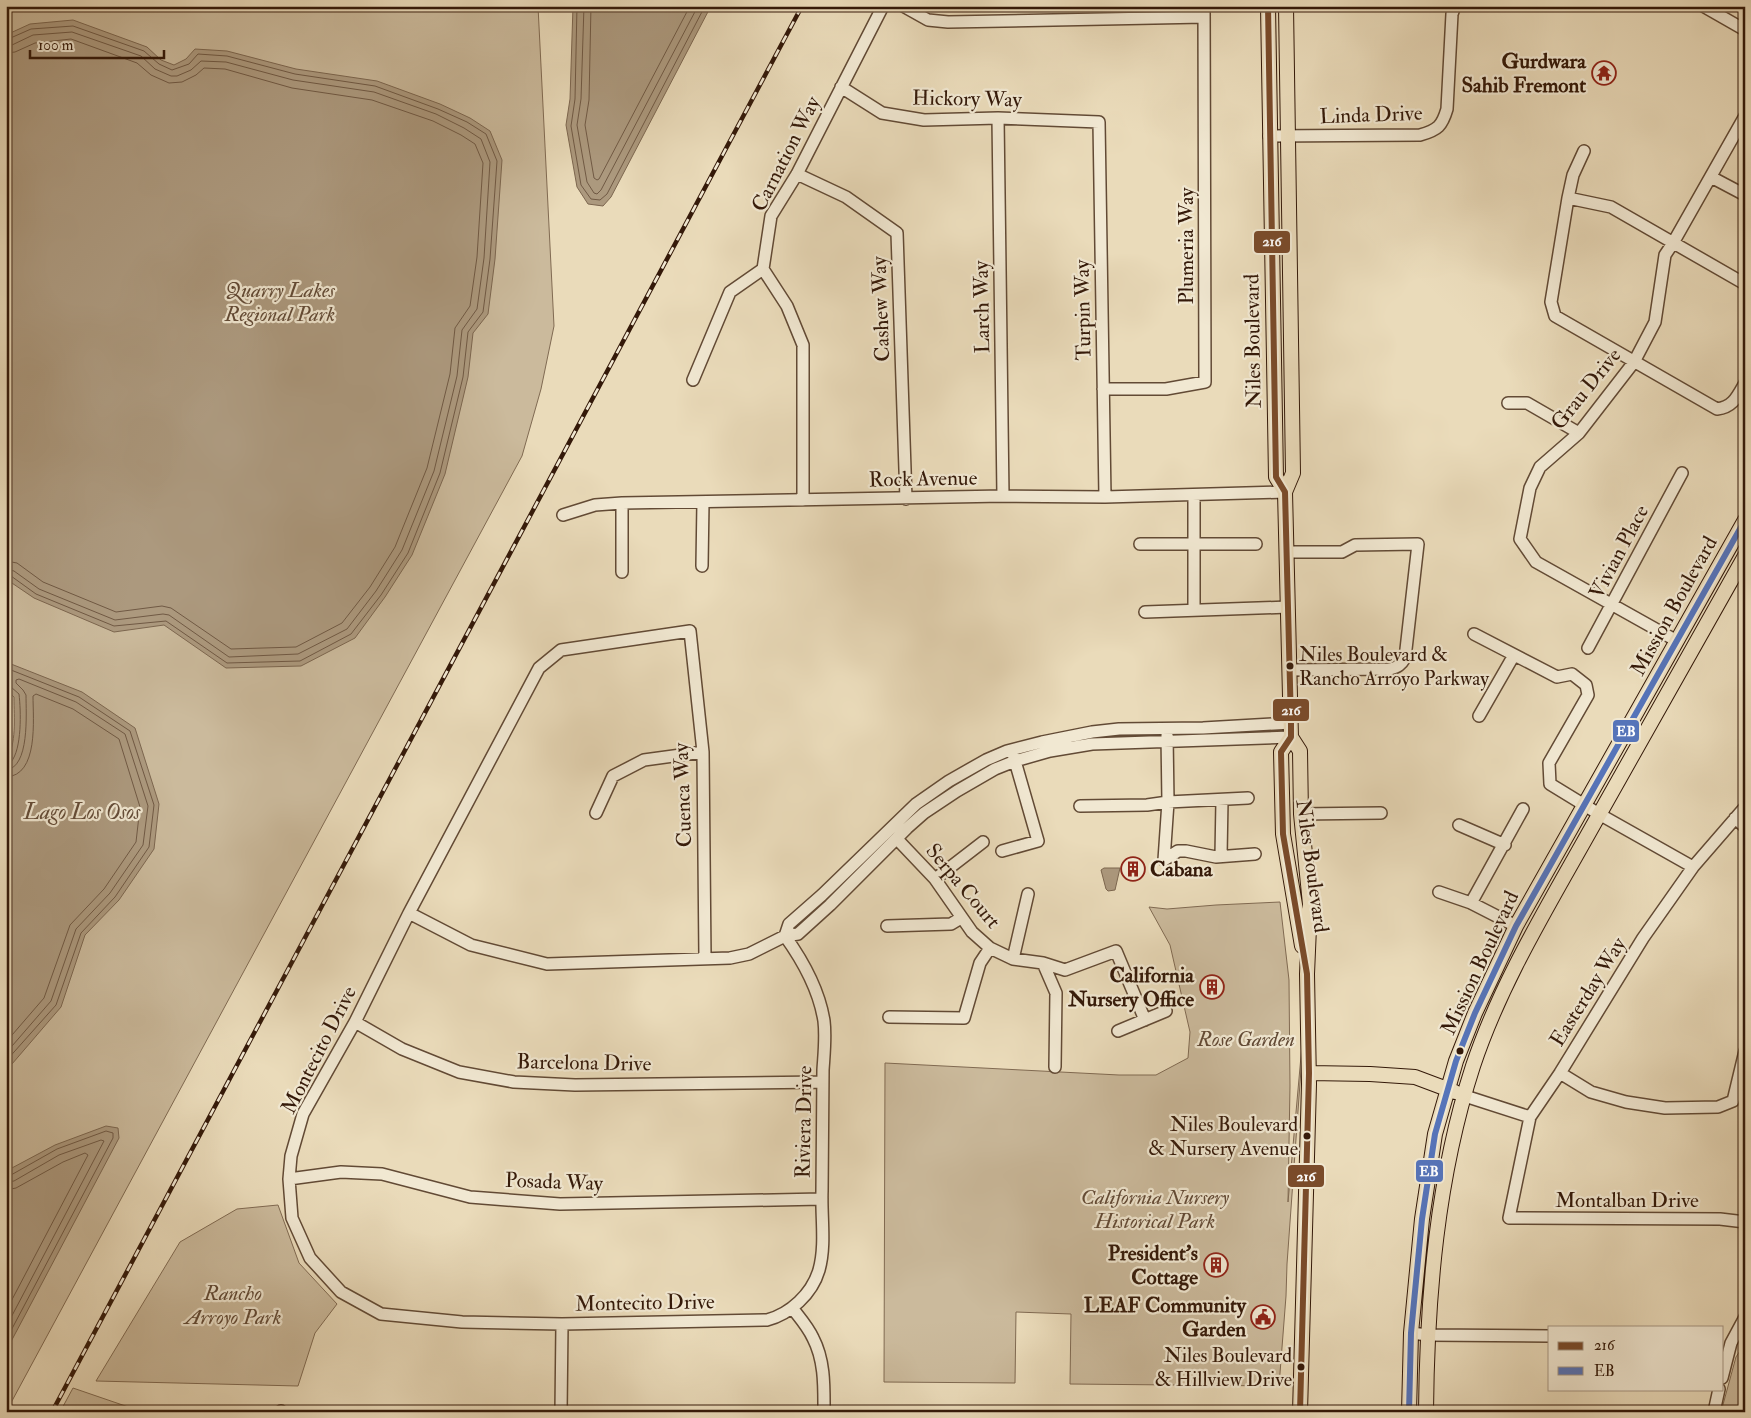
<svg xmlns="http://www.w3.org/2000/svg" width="1751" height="1418" viewBox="0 0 1751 1418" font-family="'IM FELL Double Pica',serif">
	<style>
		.green { fill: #cbba9c; stroke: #806a52 }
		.water { fill: #ac997e; stroke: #7c664f }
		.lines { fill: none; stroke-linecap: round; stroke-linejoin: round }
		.shore { stroke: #705944; stroke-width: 1 }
		.minor-casing { stroke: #624a35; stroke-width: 14 }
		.major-casing { stroke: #341909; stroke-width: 16 }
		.minor { stroke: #f1e8d2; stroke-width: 11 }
		.major { stroke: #eadbba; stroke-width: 14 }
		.rail-casing { stroke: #341909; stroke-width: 4.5 }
		.rail { stroke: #f1e8d2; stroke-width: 2.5; stroke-dasharray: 8; stroke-linecap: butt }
		.bus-1-casing { stroke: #f1e8d2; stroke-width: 10 }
		.bus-2-casing { stroke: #f1e8d2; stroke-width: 10 }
		.bus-1 { stroke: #7a4b2a; stroke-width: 6 }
		.bus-2 { stroke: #5674b9; stroke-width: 6 }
		.bus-dot { fill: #341909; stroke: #f1e8d2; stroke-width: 2 }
		.labels { text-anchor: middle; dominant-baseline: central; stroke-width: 4.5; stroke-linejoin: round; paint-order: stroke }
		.bus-label { font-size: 20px; fill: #341909; stroke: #f1e8d2; text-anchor: end }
		.poi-label { font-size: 21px; font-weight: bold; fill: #341909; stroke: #f1e8d2; text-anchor: end }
		.street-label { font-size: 21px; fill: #341909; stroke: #f1e8d2 }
		.park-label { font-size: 21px; font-style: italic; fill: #614935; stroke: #f1e8d2 }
		.water-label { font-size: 22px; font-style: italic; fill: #644c38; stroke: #f1e8d2 }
		.line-badge { stroke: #f1e8d2; stroke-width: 2 }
		.badge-label { font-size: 14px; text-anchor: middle; font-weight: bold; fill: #fff }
	</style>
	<rect width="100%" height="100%" fill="#eadbba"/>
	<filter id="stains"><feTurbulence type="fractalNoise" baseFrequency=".004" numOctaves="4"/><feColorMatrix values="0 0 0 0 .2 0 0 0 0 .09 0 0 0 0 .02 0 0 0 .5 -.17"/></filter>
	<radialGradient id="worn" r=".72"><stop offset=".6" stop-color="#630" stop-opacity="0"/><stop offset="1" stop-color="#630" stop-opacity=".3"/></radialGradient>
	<path class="green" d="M6 6H538L554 326 541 389 522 456 6 1412Z
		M1280 902 1289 980 1290 1086 1288 1202 1306 1000 1287 1264 1286 1296 1279 1386 1070 1384 1071 1314 1016 1312 1015 1383 884 1382 885 1063 1119 1075H1156L1188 1058 1190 1032 1170 945 1149 907 1167 909 1216 905Z
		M278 1205 299 1263 337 1304 315 1333 298 1386 96 1381 180 1242 237 1209Z
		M1745 1343V1412H1721L1736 1357Z
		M73 1388 143 1412H60Z"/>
	<path class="water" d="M573 6H711L611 197 603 206 588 204 577 187 566 125 570 99Z
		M73 20 147 47 161 60 174 65 186 59 195 49 227 51 296 69 377 81 440 104 470 118 490 131 502 160 495 259 488 314 473 333 468 377 445 474 412 555 385 597 355 638 301 666 226 668 164 625 114 632 34 598 6 579V35L30 24Z
		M6 662 82 692 135 728 159 804 154 849 119 900 85 935 61 1007 12 1064 6 1067V762C17 742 14 719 14 697L6 690Z
		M1104 868H1120L1115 890 1108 891 1106 889 1101 870Z
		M106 1126 118 1128 119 1138 6 1351V1173L10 1169 55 1145Z"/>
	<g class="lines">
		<path class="shore" d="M577 6 575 99 571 126 581 185 591 199 600 200 607 194 705 6
			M584 6 581 99 577 125 587 182 594 193 597 194 601 190 698 6
			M591 6 589 100 585 125 594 178 597 180 599 179 690 6
			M6 40 31 29 73 26 144 51 159 64 172 70 189 64 198 54 227 56 295 74 375 86 438 109 467 122 486 134 497 161 490 259 483 312 468 332 463 377 440 473 408 553 381 595 351 634 300 661 227 663 166 621 114 626 36 594 11 576 6 575
			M6 46 12 45 33 35 72 32 141 56 155 69 171 76H177L191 70 201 61 226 62 293 80 374 92 436 114 464 128 481 139 490 162 484 258 477 309 462 330 457 376 434 471 402 550 376 591 347 629 298 654 229 657 169 615 163 614 115 620 39 589 14 571 6 569
			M6 53 15 52 35 43 71 39 137 63 151 75 169 83 182 82 196 75 204 68 225 69 292 88 372 100 433 121 461 135 475 144 483 163 477 257 470 306 455 328 450 374 427 468 395 547 370 587 342 623 296 647 231 649 171 608 162 606 116 612 43 582 17 563 6 561
			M6 668 79 697 130 731 154 805 149 847 115 897 81 933 56 1005 6 1061
			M6 686 11 687 19 694C21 711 22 749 11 762L6 763
			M6 770C30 768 26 713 26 695L23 690 16 683V680L19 679 76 702 125 734 148 806 143 845 110 893 76 929 51 1001 6 1053
			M6 777C39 776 33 719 33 696L36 694 73 709 119 739 140 807 136 842 104 889 70 925 44 998 6 1042
			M6 1176 11 1175 57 1149 106 1131 113 1133V1138L6 1340
			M6 1182 14 1181 59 1155 101 1140 104 1141 6 1327
			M6 1190 16 1188 63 1162 85 1153 88 1155 6 1311"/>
		<g class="minor-casing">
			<path id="minor" d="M903 6 928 20 948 22 1204 17
				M1703 6 1745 30
				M841 87 882 113 924 120 998 118 1099 122 1105 497
				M998 118 1003 496
				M1269 136 1420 135C1438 130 1442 126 1447 109L1452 14 1455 6
				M1584 151 1573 175 1568 198 1551 302 1555 316 1717 409C1733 407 1737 397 1745 383
				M797 174 846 197 897 233 906 499
				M1711 177 1745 195
				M1568 198 1611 207 1745 284
				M693 380 730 292 763 269
				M1103 389H1166L1205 382 1204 6
				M1508 403H1527L1579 433
				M803 500V345L787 306 763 269 771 216 797 174 883 6
				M563 515 595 505 622 503 1003 496 1105 497 1285 492
				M1140 544H1256
				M1287 552H1342L1355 545 1418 544 1405 658C1401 665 1398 667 1390 669L1289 670
				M702 566 703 502
				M622 572V503
				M1194 610V495
				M1145 612 1288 607
				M1474 634 1557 677 1572 674 1586 685 1588 695 1549 763 1550 784 1599 814 1693 867
				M1677 641 1536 562 1520 539 1530 488 1540 467 1579 433 1634 362 1655 322 1665 255 1673 243 1745 116
				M1588 648 1682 473
				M1479 716 1514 655
				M1080 806 1147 805 1168 802 1248 798
				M1745 807 1693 867 1643 938 1560 1073 1530 1117 1509 1218 1720 1219 1745 1222
				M596 813 613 776 644 760 703 752
				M1301 814 1381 813
				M1735 818 1745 827
				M1459 825 1505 845
				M897 839 935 879 972 932 990 948 1013 959 1043 963 1065 970 1116 951 1145 1020
				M1002 851 1038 841 1013 754
				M1221 856 1222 800
				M1164 860 1168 802 1167 735
				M1164 860 1178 851H1186L1216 857 1255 854
				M935 879 983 842
				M1439 892 1471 903 1516 926
				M1471 903 1523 809
				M409 913 471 945 547 964 730 958 749 954 785 936 798 934 830 905 907 828 924 813 957 791 995 769 1015 761 1050 751 1092 744 1291 737
				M887 926 951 924 961 918
				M785 936 789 924 822 895 916 804 949 781 986 760 1007 751 1042 742 1092 732 1119 729 1203 728 1291 723
				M705 958 703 752 690 631 561 650 539 668 409 913 355 1022 303 1114 291 1156 289 1179 292 1218 310 1258 341 1292 381 1314 462 1322 562 1324 767 1320C790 1314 812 1294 819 1270 826 1245 821 1217 822 1191 822 1151 823 1110 823 1070 824 1054 826 1037 824 1021 819 989 803 961 785 936
				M1013 959 1028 894
				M1043 963 1056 993 1055 1067
				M889 1017 964 1018 980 963 990 948
				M355 1022 402 1049 459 1072 514 1082 575 1085 823 1082
				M1118 1031 1166 1011
				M1560 1073 1591 1092 1626 1102 1665 1108 1718 1107 1733 1101 1745 1051
				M1465 1096 1530 1117
				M289 1179 341 1172 382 1174 470 1197 560 1204 822 1199
				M793 1309C800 1318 808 1327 813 1338 825 1361 824 1387 824 1412
				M1411 1333 1428 1335 1550 1336
				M1722 1378 1731 1343 1745 1317
				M281 1411V1412
				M561 1412 562 1324
				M1714 1412 1719 1389"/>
		</g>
		<g class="major-casing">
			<path id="major" d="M1268 6 1276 477 1285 492
				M1286 6 1293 473 1285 492 1291 737 1300 751 1301 814 1310 904 1307 974 1309 1084 1300 1412
				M1291 737 1281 752 1283 834 1302 946
				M1309 1073 1370 1074 1415 1077 1455 1092
				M1409 1412 1411 1333 1422 1219 1435 1134 1456 1061 1475 1013 1516 926 1745 520
				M1426 1412C1427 1296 1437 1177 1473 1066 1499 988 1542 916 1582 845 1636 748 1691 652 1745 556"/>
		</g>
		<use href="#minor" class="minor"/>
		<use href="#major" class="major"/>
		<g class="rail-casing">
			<path id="rail" d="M52 1412 802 6"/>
		</g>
		<use href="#rail" class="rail"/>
		<g class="bus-1-casing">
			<path id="bus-1" d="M1268 6 1276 477 1285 492 1291 723V737L1281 752 1283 834 1307 974 1309 1073 1300 1412"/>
		</g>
		<g class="bus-2-casing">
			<path id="bus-2" d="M1409 1412 1411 1333 1422 1219 1435 1134 1456 1061 1475 1013 1516 926 1745 520"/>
		</g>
		<use href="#bus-1" class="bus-1"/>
		<use href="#bus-2" class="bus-2"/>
	</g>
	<defs>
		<g id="temple-ring" transform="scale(1.25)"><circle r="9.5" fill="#f1e8d2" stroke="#8f2418" stroke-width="1.5"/><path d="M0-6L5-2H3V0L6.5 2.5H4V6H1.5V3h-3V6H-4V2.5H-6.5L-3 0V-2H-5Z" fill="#8f2418"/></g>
		<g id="building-ring" transform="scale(1.25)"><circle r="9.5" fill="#f1e8d2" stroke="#8f2418" stroke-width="1.5"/><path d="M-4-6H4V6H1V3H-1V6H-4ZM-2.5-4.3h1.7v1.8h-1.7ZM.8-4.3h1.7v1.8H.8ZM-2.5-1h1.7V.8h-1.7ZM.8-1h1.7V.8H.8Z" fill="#8f2418"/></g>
		<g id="civic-ring" transform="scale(1.25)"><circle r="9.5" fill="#f1e8d2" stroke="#8f2418" stroke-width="1.5"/><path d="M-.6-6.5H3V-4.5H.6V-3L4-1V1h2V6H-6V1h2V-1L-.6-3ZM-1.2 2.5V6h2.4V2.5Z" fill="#8f2418"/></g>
	</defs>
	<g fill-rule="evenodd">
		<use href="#temple-ring" x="1604" y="73"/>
		<use href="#building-ring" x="1133" y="869"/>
		<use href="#building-ring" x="1212" y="987"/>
		<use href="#building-ring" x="1216" y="1265"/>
		<use href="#civic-ring" x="1263" y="1317"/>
	</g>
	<g class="bus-dot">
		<circle cx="1290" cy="666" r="4.5"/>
		<circle cx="1460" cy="1051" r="4.5"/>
		<circle cx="1307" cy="1136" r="4.5"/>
		<circle cx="1301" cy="1367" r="4.5"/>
	</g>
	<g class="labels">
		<g class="bus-label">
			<text x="1299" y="654" text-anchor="start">Niles Boulevard &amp;<tspan x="1299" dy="24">Rancho Arroyo Parkway</tspan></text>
			<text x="1298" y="1124">Niles Boulevard<tspan x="1298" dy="24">&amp; Nursery Avenue</tspan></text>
			<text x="1292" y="1355">Niles Boulevard<tspan x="1292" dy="24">&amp; Hillview Drive</tspan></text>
		</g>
		<g class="poi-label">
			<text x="1586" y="61">Gurdwara<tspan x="1586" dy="24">Sahib Fremont</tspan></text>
			<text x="1150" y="869" text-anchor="start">Cabana</text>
			<text x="1194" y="975">California<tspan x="1194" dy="24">Nursery Office</tspan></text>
			<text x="1198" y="1253">President's<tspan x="1198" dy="24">Cottage</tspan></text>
			<text x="1246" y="1305">LEAF Community<tspan x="1246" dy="24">Garden</tspan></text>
		</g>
		<g class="street-label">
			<text transform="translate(967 99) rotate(1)">Hickory Way</text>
			<text transform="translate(1371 115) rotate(-2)">Linda Drive</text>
			<text transform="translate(786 154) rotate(-63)">Carnation Way</text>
			<text transform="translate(1186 246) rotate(-90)">Plumeria Way</text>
			<text transform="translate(982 307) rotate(-91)">Larch Way</text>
			<text transform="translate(881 309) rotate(-92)">Cashew Way</text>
			<text transform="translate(1083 310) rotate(-91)">Turpin Way</text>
			<text transform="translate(1253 341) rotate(-91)">Niles Boulevard</text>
			<text transform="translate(1586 389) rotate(-51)">Grau Drive</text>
			<text transform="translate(923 479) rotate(-1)">Rock Avenue</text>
			<text transform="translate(1619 552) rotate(-62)">Vivian Place</text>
			<text transform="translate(1674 606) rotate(-61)">Mission Boulevard</text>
			<text transform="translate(683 795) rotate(-92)">Cuenca Way</text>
			<text transform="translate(1312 866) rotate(82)">Niles Boulevard</text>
			<text transform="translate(963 886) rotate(50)">Serpa Court</text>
			<text transform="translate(1480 963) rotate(-65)">Mission Boulevard</text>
			<text transform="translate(1588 992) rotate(-58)">Easterday Way</text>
			<text transform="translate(319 1050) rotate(-63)">Montecito Drive</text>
			<text transform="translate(584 1063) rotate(1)">Barcelona Drive</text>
			<text transform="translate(804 1122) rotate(-89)">Riviera Drive</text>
			<text transform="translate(554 1182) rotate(2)">Posada Way</text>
			<text x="1627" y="1200">Montalban Drive</text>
			<text transform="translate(645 1303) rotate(-1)">Montecito Drive</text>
		</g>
		<g class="park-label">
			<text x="280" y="290">Quarry Lakes<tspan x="280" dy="24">Regional Park</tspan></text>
			<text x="1246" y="1039">Rose Garden</text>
			<text x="1155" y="1197">California Nursery<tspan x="1155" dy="24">Historical Park</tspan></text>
			<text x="233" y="1293">Rancho<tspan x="233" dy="24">Arroyo Park</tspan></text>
		</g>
		<g class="water-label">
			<text x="82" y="812">Lago Los Osos</text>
		</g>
	</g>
	<g class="line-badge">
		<rect x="1253" y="230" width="38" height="24" rx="5" fill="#7a4b2a"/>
		<rect x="1272" y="698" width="38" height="24" rx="5" fill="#7a4b2a"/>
		<rect x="1612" y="719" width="28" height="24" rx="5" fill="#5674b9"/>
		<rect x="1415" y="1159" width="29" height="24" rx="5" fill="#5674b9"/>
		<rect x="1287" y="1164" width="38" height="24" rx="5" fill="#7a4b2a"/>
	</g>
	<g class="badge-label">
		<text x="1272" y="246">216</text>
		<text x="1291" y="715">216</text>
		<text x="1626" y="736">EB</text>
		<text x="1429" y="1176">EB</text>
		<text x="1306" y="1181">216</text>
	</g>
	<rect width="1751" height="1418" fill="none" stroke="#eadbba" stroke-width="25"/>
	<rect x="8" y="8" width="1736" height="1403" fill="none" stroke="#341909" stroke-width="2.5"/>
	<rect x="12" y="12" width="1726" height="1393" fill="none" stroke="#341909"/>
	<rect x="1548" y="1326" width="175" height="65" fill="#f1e8d2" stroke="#a59582"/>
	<rect x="1558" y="1342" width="25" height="8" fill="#7a4b2a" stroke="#a59582"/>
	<text x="1594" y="1350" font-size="15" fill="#341909">216</text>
	<rect x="1558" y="1367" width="25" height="8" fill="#5674b9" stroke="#a59582"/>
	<text x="1594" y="1376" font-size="15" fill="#341909">EB</text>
	<path d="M30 50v8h134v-8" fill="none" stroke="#341909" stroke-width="2.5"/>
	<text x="38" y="50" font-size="15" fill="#341909" stroke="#f1e8d2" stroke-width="4" paint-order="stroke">100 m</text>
	<rect width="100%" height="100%" filter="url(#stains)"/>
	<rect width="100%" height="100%" fill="url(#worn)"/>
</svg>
